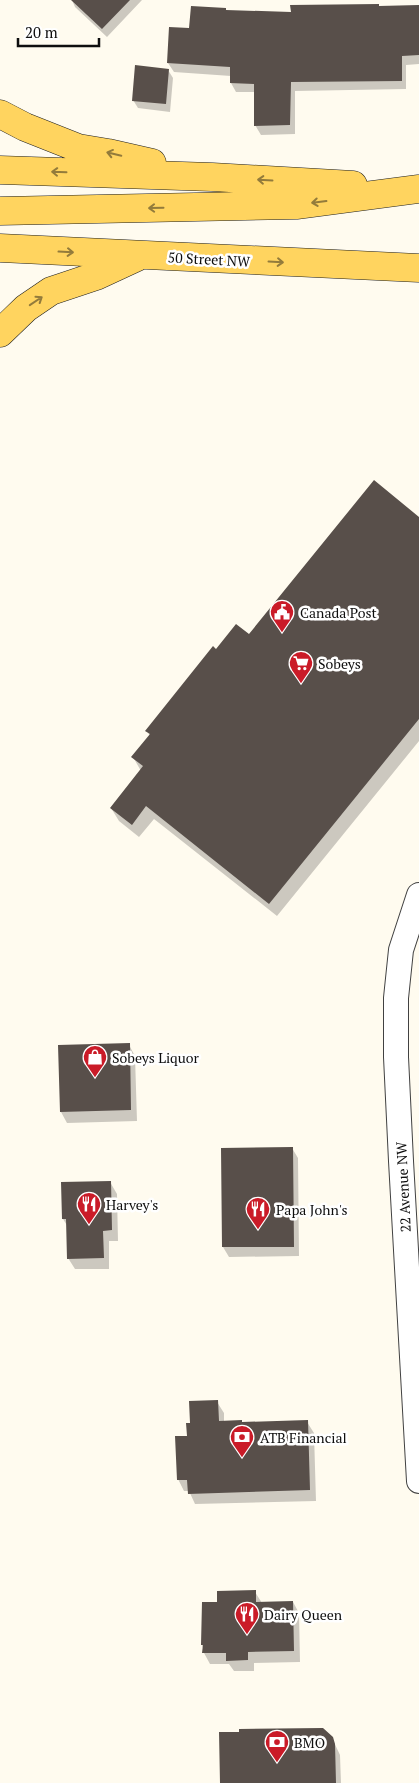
<svg xmlns="http://www.w3.org/2000/svg" width="419" height="1783" viewBox="0 0 419 1783" font-family="'PT Serif',serif">
	<style>
		.shadow { fill: #0003 }
		.building { fill: #584f4a }
		.lines { fill: none; stroke-linecap: round; stroke-linejoin: round }
		.minor-casing { stroke: #414141; stroke-width: 26 }
		.primary-casing { stroke: #1f1f1f; stroke-width: 29 }
		.minor { stroke: #fff; stroke-width: 24 }
		.primary { stroke: #ffd45f; stroke-width: 28 }
		.oneway { stroke: #937b3b }
		.labels { text-anchor: middle; dominant-baseline: central; stroke-width: 5; stroke-linejoin: round; paint-order: stroke }
		.street-label { font-size: 14px; fill: #0e0e0e; stroke: #fff }
		.poi-label { font-size: 14px; fill: #0e0e0e; stroke: #fff; text-anchor: start }
	</style>
	<rect width="100%" height="100%" fill="#fffbef"/>
	<path class="shadow" d="M72 0H142L107 37 75 7Z
		M419 6V64L406 65V89L295 91V134L261 135 255 125V92H236L231 83V76L174 72 168 63 190 29 227 12 292 13 379 7Z
		M168 70 173 78 170 112 138 108 133 100Z
		M419 518V741L277 916 154 819 139 837 119 821 111 808 141 771 133 757 150 736 147 731 216 650 249 636Z
		M129 1045 135 1056 137 1121 67 1123 61 1112Z
		M292 1148 298 1158 299 1256 229 1257 223 1247 222 1149Z
		M110 1182 117 1194 118 1241H109V1269H75L68 1258V1227L63 1219Z
		M217 1402 224 1413V1422L243 1424 307 1422 314 1433 316 1501 195 1504 189 1491H184L178 1479 191 1424Z
		M255 1592 262 1603 293 1602 299 1613 300 1662 254 1663V1671H234L229 1664H210L204 1653 202 1645 218 1604Z
		M332 1738 340 1755 341 1783H221Z"/>
	<path class="building" d="M71 0H130L102 29Z
		M379 4V6L419 5V55L402 56V81L291 82 290 125 254 126V84L230 83V67L167 63 169 27 189 28 191 6 226 8V10L291 12 290 5Z
		M135 65 169 69 166 104 132 101Z
		M374 480 419 517V719L269 904 146 806 132 825 110 808 143 766 131 757 150 734 145 731 213 646 216 649 236 624 249 634Z
		M130 1043 131 1110 60 1112 58 1045Z
		M293 1147 294 1247H222L221 1148Z
		M111 1181 112 1230 103 1231 104 1258 67 1259 66 1219H62L61 1182Z
		M218 1400 219 1421 242 1420V1422L308 1420 310 1490 188 1494 187 1480H177L175 1436H187L186 1423H190L189 1401Z
		M256 1590V1602L293 1601 294 1651 248 1652V1660L226 1661V1653H202L203 1645H201L202 1602H217V1591Z
		M323 1728 333 1737 335 1744 336 1783H220L219 1732H239V1729Z"/>
	<g class="lines">
		<g class="minor-casing">
			<path id="minor" d="M419 895 401 950 396 998V1057L401 1161 419 1481"/>
		</g>
		<g class="primary-casing">
			<path id="primary" d="M0 114 25 127 78 148 108 153 152 163
				M0 170 212 177 353 185
				M0 211 296 205 419 189
				M0 248 419 268
				M0 333 26 308 51 291 96 276 137 257"/>
		</g>
		<use href="#minor" class="minor"/>
		<use href="#primary" class="primary"/>
	</g>
	<defs><path id="oneway-shaft" d="M-6 0H5M1.5-3L5.5 0L1.5 3" fill="none" stroke-width="1.6" stroke-linecap="round" stroke-linejoin="round" transform="scale(1.25)"/></defs>
	<g class="oneway">
		<use href="#oneway-shaft" transform="translate(114 154) rotate(-167)"/>
		<use href="#oneway-shaft" transform="translate(59 172) rotate(-178)"/>
		<use href="#oneway-shaft" transform="translate(265 180) rotate(-177)"/>
		<use href="#oneway-shaft" transform="translate(319 202) rotate(173)"/>
		<use href="#oneway-shaft" transform="translate(156 208) rotate(179)"/>
		<use href="#oneway-shaft" transform="translate(66 252) rotate(3)"/>
		<use href="#oneway-shaft" transform="translate(276 262) rotate(3)"/>
		<use href="#oneway-shaft" transform="translate(36 301) rotate(-34)"/>
	</g>
	<defs>
		<g id="civic-pin" transform="scale(1.25)"><path d="M0 17L-7.5 6A9.5 9.5 0 1 1 7.5 6Z" fill="#ca1b28" stroke="#fff"/><path d="M-.6-6.5H3V-4.5H.6V-3L4-1V1h2V6H-6V1h2V-1L-.6-3ZM-1.2 2.5V6h2.4V2.5Z" fill="#fff"/></g>
		<g id="supermarket-pin" transform="scale(1.25)"><path d="M0 17L-7.5 6A9.5 9.5 0 1 1 7.5 6Z" fill="#ca1b28" stroke="#fff"/><path d="M-6-5.5h2.5l.6 2H6L4.5 2H-2.5L-4.4-4H-6ZM-1.5 3.2a1.3 1.3 0 1 0 .1 0ZM3 3.2a1.3 1.3 0 1 0 .1 0Z" fill="#fff"/></g>
		<g id="shop-pin" transform="scale(1.25)"><path d="M0 17L-7.5 6A9.5 9.5 0 1 1 7.5 6Z" fill="#ca1b28" stroke="#fff"/><path d="M-5-2.5h2.3a2.7 3.5 0 0 1 5.4 0H5L5.5 6h-11ZM-1.5-2.5h3a1.5 2.3 0 0 0-3 0Z" fill="#fff"/></g>
		<g id="restaurant-pin" transform="scale(1.25)"><path d="M0 17L-7.5 6A9.5 9.5 0 1 1 7.5 6Z" fill="#ca1b28" stroke="#fff"/><path d="M-5-6h1v4h1v-4h1v4h1v-4h1v5L-1.5 .5V6h-2V.5L-5-1ZM5-6V6H3V1.5H1.5Q1.5-4 5-6Z" fill="#fff"/></g>
		<g id="bank-pin" transform="scale(1.25)"><path d="M0 17L-7.5 6A9.5 9.5 0 1 1 7.5 6Z" fill="#ca1b28" stroke="#fff"/><path d="M-6-4H6V4H-6ZM0-2.3a2.3 2.3 0 1 0 0 4.6a2.3 2.3 0 1 0 0-4.6Z" fill="#fff"/></g>
	</defs>
	<g fill-rule="evenodd">
		<use href="#civic-pin" x="282" y="612"/>
		<use href="#supermarket-pin" x="301" y="663"/>
		<use href="#shop-pin" x="95" y="1057"/>
		<use href="#restaurant-pin" x="89" y="1204"/>
		<use href="#restaurant-pin" x="258" y="1209"/>
		<use href="#bank-pin" x="242" y="1437"/>
		<use href="#restaurant-pin" x="247" y="1614"/>
		<use href="#bank-pin" x="277" y="1742"/>
	</g>
	<g class="labels">
		<g class="street-label">
			<text transform="translate(209 259) rotate(3)">50 Street NW</text>
			<text transform="translate(403 1187) rotate(-93)">22 Avenue NW</text>
		</g>
		<g class="poi-label">
			<text x="300" y="612">Canada Post</text>
			<text x="318" y="663">Sobeys</text>
			<text x="112" y="1057">Sobeys Liquor</text>
			<text x="106" y="1204">Harvey's</text>
			<text x="276" y="1209">Papa John's</text>
			<text x="260" y="1437">ATB Financial</text>
			<text x="264" y="1614">Dairy Queen</text>
			<text x="294" y="1742">BMO</text>
		</g>
	</g>
	<path d="M18 38v8h81v-8" fill="none" stroke="#0e0e0e" stroke-width="2.5"/>
	<text x="25" y="38" font-size="15" fill="#0e0e0e" stroke="#ffffff" stroke-width="4" paint-order="stroke">20 m</text>
</svg>
